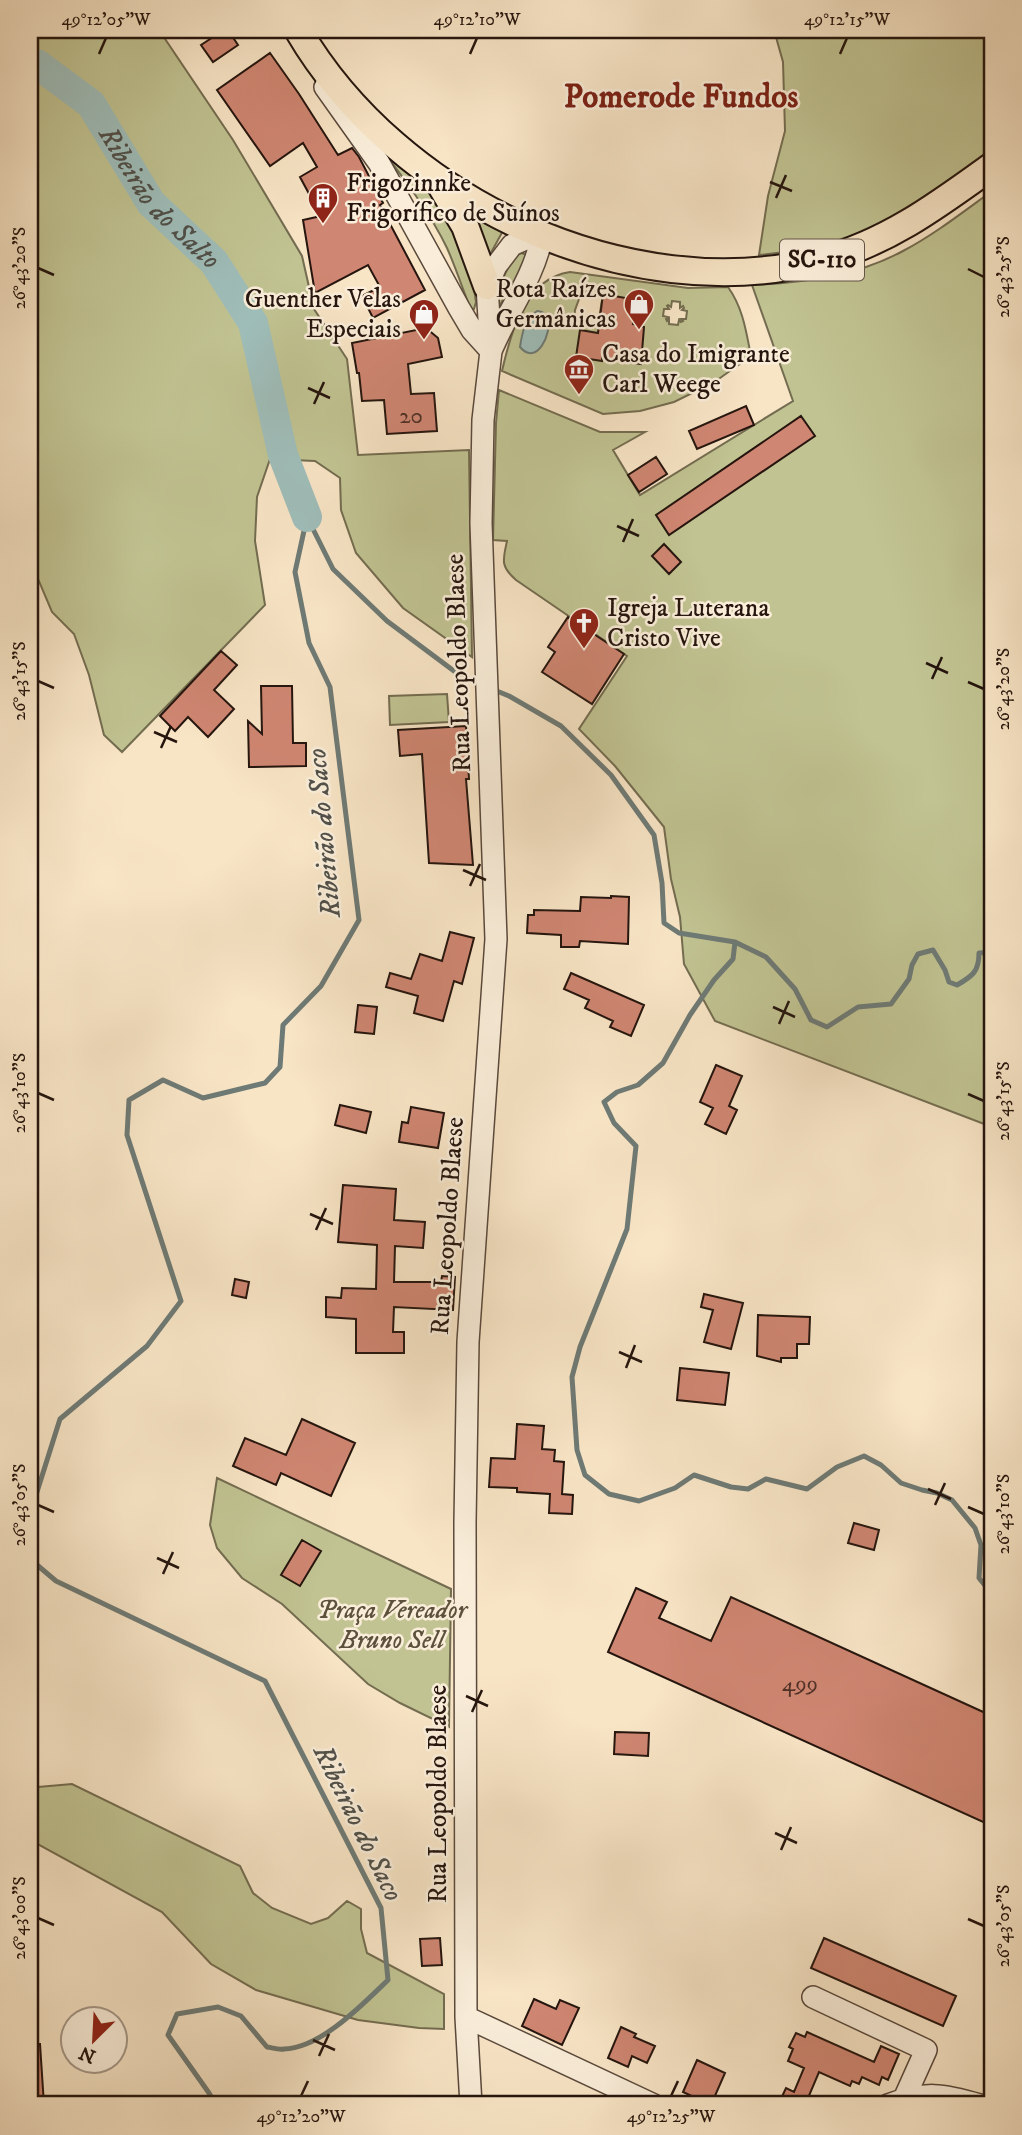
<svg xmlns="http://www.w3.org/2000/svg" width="1022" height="2135" viewBox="0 0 1022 2135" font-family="'IM FELL DW Pica',serif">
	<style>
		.green { fill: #c1c392; stroke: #736c50; stroke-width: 2; fill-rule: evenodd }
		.water { fill: #9fbeba; stroke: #6e7a75; stroke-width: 2 }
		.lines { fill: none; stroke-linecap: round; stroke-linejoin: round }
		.stream { stroke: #6e7a75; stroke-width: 5 }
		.river { stroke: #9fbeba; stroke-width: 30 }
		.building { fill: #cf8672; stroke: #25150e; stroke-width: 2 }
		.minor-casing { stroke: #5a493c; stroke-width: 24 }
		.major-casing { stroke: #25150e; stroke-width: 30 }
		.minor { stroke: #faeeda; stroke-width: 21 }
		.major { stroke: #f8e5c6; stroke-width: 26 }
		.ticks { fill: none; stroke: #25150e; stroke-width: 2.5 }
		.labels { text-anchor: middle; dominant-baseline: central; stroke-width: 5; stroke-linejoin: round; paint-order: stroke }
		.number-label { font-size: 23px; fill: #503127 }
		.shield { fill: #faeeda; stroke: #65564b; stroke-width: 2 }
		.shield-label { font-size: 24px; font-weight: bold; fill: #25150e }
		.poi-label { font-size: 26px; fill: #25150e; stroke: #faeeda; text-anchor: start }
		.street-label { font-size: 26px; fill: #25150e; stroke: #faeeda }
		.park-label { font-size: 26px; font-style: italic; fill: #5c523c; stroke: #faeeda }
		.water-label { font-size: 28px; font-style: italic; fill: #50504a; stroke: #faeeda }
		.district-label { font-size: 33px; font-weight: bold; fill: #7a1f14; stroke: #faeeda }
		.neatline { fill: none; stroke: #25150e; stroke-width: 2.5 }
		.ticks-label { font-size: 18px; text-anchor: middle; fill: #25150e }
	</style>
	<rect width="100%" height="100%" fill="#f8e5c6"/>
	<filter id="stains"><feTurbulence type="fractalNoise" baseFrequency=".00286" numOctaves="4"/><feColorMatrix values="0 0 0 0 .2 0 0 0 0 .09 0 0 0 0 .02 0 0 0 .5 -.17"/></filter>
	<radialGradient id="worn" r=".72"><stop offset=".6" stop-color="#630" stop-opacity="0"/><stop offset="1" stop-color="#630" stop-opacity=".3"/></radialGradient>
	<path class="green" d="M30 30H159L233 140 302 256 314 309 347 359 358 455 469 450 472 657 403 608 356 553 341 510 340 478 315 461 270 459 257 497 255 541 265 605 122 752 104 735 89 675 74 634 52 612 36 574 30 575Z
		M774 30H992V156L929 202 840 243 801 250 759 255 768 196 785 131 783 62Z
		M367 130 402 163 443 208 471 268 476 302 474 309 471 310C463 290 456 268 447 248 428 208 394 166 367 130Z
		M992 191V1127L715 1021 684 964 680 917 671 879 664 827 615 766 579 729 627 656 516 580C500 566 503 560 507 541L493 540 496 423 499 390 600 432H645L613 450 640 495 793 401 752 285C804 283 857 276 903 251 935 234 963 212 992 191Z
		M466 209 504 229 487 260Z
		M522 253 526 255 523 267 498 308C499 288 504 269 517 254Z
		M570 272 688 288 728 287C743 308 746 331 751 356L713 383 674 402 640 411 603 414 502 371C511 332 524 279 570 272ZM582 291 603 294 598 325 574 322 575 310ZM672 301 680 302V308L683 306 684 308 682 310 687 311 686 319H681L683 321 681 322 679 320 678 325 669 324V319L667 321 666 319 668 317 663 316 664 309H669L667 306 668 305 671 307Z
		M447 694 449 722 390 725 389 696Z
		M217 1478 451 1589 449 1727 400 1703 368 1684 282 1604 242 1578 217 1548 210 1525Z
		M30 1784 38 1787 72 1784 240 1866 253 1893 272 1908 311 1924 328 1918 347 1901 361 1909V1929L367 1953 444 1994V2029L419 2028 358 2020 256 1990 211 1964 162 1912 30 1840Z"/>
	<path class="water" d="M537 311 542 312 548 318C552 333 537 367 520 347 522 333 525 319 537 311Z"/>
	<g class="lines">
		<path class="stream" d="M307 517 333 569 387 621 458 674 480 684
			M492 689 509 696 561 726 611 775 654 835 662 883 664 923 679 933 735 942 766 957 795 989 811 1020 827 1027 858 1007 891 1004 909 979 912 965 918 954 933 950 945 970 949 982 957 985C973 976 979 971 979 953L992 952
			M735 942 733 959 714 980 690 1015 663 1063 638 1085 617 1092 604 1102 614 1123 636 1146 627 1229 580 1347 572 1377 577 1450 585 1475 609 1494 639 1501 675 1488 694 1475 731 1487 748 1489 766 1479 807 1489 837 1467 864 1456 881 1465 901 1483 922 1490 937 1493 952 1500 975 1528 981 1545 979 1578 987 1588 992 1590
			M30 1514 60 1419 147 1346 181 1301 127 1135 129 1100 163 1080 203 1098 265 1083 280 1067 283 1025 321 986 359 920 330 687 309 643 295 572 307 517
			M30 1559 56 1581 265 1681 381 1908 388 1980C363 2004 321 2048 284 2049 279 2050 273 2048 267 2047L241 2016 218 2007 177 2014 168 2035 209 2093 216 2105"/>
		<path class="river" id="s1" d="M30 63 37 64 91 104 151 203 214 262 253 323 283 455 307 517"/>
	</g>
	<path class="building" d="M224 30H228L238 45 213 62 201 45Z
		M270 53 299 94 338 155 352 148 359 157 383 203 380 205 425 290 373 318 362 296 380 287 368 265 315 293 303 220 321 216 300 177 317 167 303 143 270 166 217 90Z
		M603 294 637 300 633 324 644 327 641 364 602 358V361L576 357 580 330 598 333Z
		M426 328 438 338 442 357 408 364 411 394 434 393 437 431 387 434 384 400 362 401 359 373H357L352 343Z
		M746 406 754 425 697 449 689 431Z
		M801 416 815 436 669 535 656 515Z
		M656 457 667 474 639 492 628 475Z
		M664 544 681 562 669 574 652 556Z
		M568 617 624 654 592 704 542 672 555 652 548 647Z
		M221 651 237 665 214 690 234 709 208 737 188 717 175 731 160 716Z
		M261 686H292L293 743H306V766L249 767 248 721 262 734Z
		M466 726 469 779H466L473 865 429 863 422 754 400 756 398 730Z
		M611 896 629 897 628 944 580 941 579 947H561V935L527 933 528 915H534V910L580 911 581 897 611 898Z
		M450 932 474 938 462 984 454 981 443 1021 414 1013 418 996 386 987 390 973 411 979 420 954 442 961Z
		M571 973 644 1005 631 1036 610 1027 613 1021 585 1008 589 1000 564 989Z
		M358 1005 377 1007 374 1034 355 1032Z
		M716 1065 742 1076 729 1106 737 1110 726 1134 705 1124 713 1108 700 1102Z
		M340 1105 371 1112 366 1133 335 1125Z
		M411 1107 444 1113 438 1148 399 1142 402 1122 408 1123Z
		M343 1185 396 1189 394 1220 425 1222 423 1248 395 1246 394 1282H441L442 1276 455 1277 453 1310 394 1307 393 1332H404V1353H356V1319L326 1317V1297L341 1298 342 1288 376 1289 377 1245 338 1242Z
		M235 1279 249 1282 246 1298 232 1295Z
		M704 1294 743 1303 731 1349 704 1342 713 1310 701 1307Z
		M758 1315 810 1317 809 1344H797V1358H781V1362L757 1356Z
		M680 1368 729 1373 725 1405 677 1400Z
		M302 1419 355 1443 331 1496 281 1473 276 1485 233 1466 245 1438 286 1455Z
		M517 1424 544 1426 542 1449 555 1450 554 1461 564 1462 562 1494 573 1495 572 1514 549 1513 550 1494 517 1492V1488L489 1487 491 1458 515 1459Z
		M854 1523 879 1530 874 1550 848 1543Z
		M302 1540 321 1551 300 1586 281 1575Z
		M636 1588 667 1602 659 1618 711 1641 731 1597 992 1716V1826L608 1652Z
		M615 1732 649 1733 648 1756 614 1754Z
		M440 1938 442 1965 422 1966 420 1939Z
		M824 1938 956 1996 943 2026 811 1968Z
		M534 1999 556 2009 560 2000 579 2008 562 2045 522 2026Z
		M621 2027 636 2034 634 2037 655 2046 647 2063 632 2056 628 2067 608 2058Z
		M807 2032 874 2062 881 2046 899 2054 888 2080 882 2077 879 2085 862 2077 859 2084 852 2081 850 2086 819 2072 808 2098 824 2105H778L786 2088 794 2092 804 2068 788 2061 793 2049 789 2047 796 2033 805 2037Z
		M30 2044H40L44 2105H30Z
		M697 2060 725 2073 711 2105 683 2092Z"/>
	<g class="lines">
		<g class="minor-casing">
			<path id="minor" d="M325 87 379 163 459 308 472 330 491 351
				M813 1997 926 2050 904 2099
				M466 2017 654 2105
				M471 2105 466 2017 465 1522 468 1342 496 939 481 523 483 420 491 351 487 286 496 266 512 245 528 238 542 236C534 278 507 312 491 351
				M888 2105C925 2091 943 2094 980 2105"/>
		</g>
		<g class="major-casing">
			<path id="major" d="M298 30C397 200 628 310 822 260 887 243 938 205 992 166
				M440 184 465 226 487 286"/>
		</g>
		<use href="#minor" class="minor"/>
		<use href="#major" class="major"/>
	</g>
	<path class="ticks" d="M99 54 106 38M470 54 477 38M840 54 847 38M770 182 792 191M776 198 786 175M38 268 54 275M968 269 984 277M308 388 330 398M314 404 324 382M617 526 639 536M623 542 633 519M926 663 948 673M932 679 942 657M38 681 54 688M968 682 984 689M154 732 177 742M161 748 171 726M463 870 486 880M470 886 480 864M773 1007 795 1017M779 1024 789 1001M38 1093 54 1100M968 1094 984 1101M310 1214 333 1224M316 1230 326 1208M619 1352 642 1362M626 1368 635 1345M928 1489 951 1499M38 1505 54 1512M935 1505 945 1483M968 1507 984 1514M157 1558 179 1568M163 1574 173 1552M466 1696 488 1706M472 1712 482 1690M775 1833 797 1843M781 1850 791 1827M38 1918 54 1925M968 1919 984 1926M313 2040 335 2050M319 2056 329 2034M301 2096 308 2081M671 2096 678 2081"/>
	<defs>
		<g id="building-pin" transform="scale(1.575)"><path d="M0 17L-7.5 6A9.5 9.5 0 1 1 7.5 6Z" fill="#8f2418" stroke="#faeeda"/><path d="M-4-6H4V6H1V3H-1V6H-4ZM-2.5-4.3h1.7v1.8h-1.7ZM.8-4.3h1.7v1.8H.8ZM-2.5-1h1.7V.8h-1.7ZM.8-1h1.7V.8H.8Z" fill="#fff"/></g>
		<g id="shop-pin" transform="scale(1.575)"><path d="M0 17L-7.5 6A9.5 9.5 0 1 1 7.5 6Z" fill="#8f2418" stroke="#faeeda"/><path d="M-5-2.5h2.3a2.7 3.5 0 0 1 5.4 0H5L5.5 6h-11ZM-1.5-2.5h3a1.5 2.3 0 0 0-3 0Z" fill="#fff"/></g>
		<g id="museum-pin" transform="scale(1.575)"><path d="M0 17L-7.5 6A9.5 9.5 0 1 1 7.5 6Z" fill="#8f2418" stroke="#faeeda"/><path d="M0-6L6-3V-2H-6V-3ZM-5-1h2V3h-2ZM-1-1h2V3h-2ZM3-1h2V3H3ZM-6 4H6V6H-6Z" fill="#fff"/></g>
		<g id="church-pin" transform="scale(1.575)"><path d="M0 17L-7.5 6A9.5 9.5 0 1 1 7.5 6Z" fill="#8f2418" stroke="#faeeda"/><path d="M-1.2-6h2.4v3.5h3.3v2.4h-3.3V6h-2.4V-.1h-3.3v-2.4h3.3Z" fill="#fff"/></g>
	</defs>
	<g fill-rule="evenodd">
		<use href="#building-pin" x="323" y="198"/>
		<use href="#shop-pin" x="639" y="304"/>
		<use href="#shop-pin" x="424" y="314"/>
		<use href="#museum-pin" x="579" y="369"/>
		<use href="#church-pin" x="584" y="623"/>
	</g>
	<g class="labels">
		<g class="number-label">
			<text x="411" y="416">20</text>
			<text x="800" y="1684">499</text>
		</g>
		<rect class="shield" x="780" y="239.5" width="84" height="41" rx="5"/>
		<g class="shield-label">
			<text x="822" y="260">SC-110</text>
		</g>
		<g class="poi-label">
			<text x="346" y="183">Frigozinnke<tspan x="346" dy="30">Frigorífico de Suínos</tspan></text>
			<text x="616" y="289" text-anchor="end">Rota Raízes<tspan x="616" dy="30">Germânicas</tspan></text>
			<text x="401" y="299" text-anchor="end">Guenther Velas<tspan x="401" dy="30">Especiais</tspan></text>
			<text x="602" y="354">Casa do Imigrante<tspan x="602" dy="30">Carl Weege</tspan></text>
			<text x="607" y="608">Igreja Luterana<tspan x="607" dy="30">Cristo Vive</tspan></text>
		</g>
		<g class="street-label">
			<text transform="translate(459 663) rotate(-92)">Rua Leopoldo Blaese</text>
			<text transform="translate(448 1226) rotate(-86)">Rua Leopoldo Blaese</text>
			<text transform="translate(438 1794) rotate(-90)">Rua Leopoldo Blaese</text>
		</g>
		<g class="park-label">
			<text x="392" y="1610">Praça Vereador<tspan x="392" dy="30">Bruno Sell</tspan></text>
		</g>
		<g class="water-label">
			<text stroke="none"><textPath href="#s1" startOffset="191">Ribeirão do Salto</textPath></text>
			<text transform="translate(324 833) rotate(-95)">Ribeirão do Saco</text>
			<text transform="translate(358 1823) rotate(64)">Ribeirão do Saco</text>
		</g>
		<g class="district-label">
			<text x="681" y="97">Pomerode Fundos</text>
		</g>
	</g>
	<rect width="1022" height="2135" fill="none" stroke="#f8e5c6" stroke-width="77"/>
	<g transform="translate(94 2040) rotate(204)"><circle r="33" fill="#faeeda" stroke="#a59788" stroke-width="2"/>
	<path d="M0-5L12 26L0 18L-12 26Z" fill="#8f2418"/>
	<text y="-10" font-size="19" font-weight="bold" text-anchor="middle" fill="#25150e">N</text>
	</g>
	<rect x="38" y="38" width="946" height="2058" class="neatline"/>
	<g class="ticks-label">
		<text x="106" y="25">49°12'05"W</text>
		<text x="477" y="25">49°12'10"W</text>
		<text x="847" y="25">49°12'15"W</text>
		<text transform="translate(19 268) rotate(-90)" y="6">26°43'20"S</text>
		<text transform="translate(1003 277) rotate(-90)" y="6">26°43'25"S</text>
		<text transform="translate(19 681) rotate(-90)" y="6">26°43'15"S</text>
		<text transform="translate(1003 689) rotate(-90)" y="6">26°43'20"S</text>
		<text transform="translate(19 1093) rotate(-90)" y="6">26°43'10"S</text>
		<text transform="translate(1003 1101) rotate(-90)" y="6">26°43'15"S</text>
		<text transform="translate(19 1505) rotate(-90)" y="6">26°43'05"S</text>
		<text transform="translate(1003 1514) rotate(-90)" y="6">26°43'10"S</text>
		<text transform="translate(19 1918) rotate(-90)" y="6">26°43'00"S</text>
		<text transform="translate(1003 1926) rotate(-90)" y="6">26°43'05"S</text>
		<text x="301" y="2122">49°12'20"W</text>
		<text x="671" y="2122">49°12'25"W</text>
	</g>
	<rect width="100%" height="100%" filter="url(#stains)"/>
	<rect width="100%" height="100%" fill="url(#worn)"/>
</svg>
